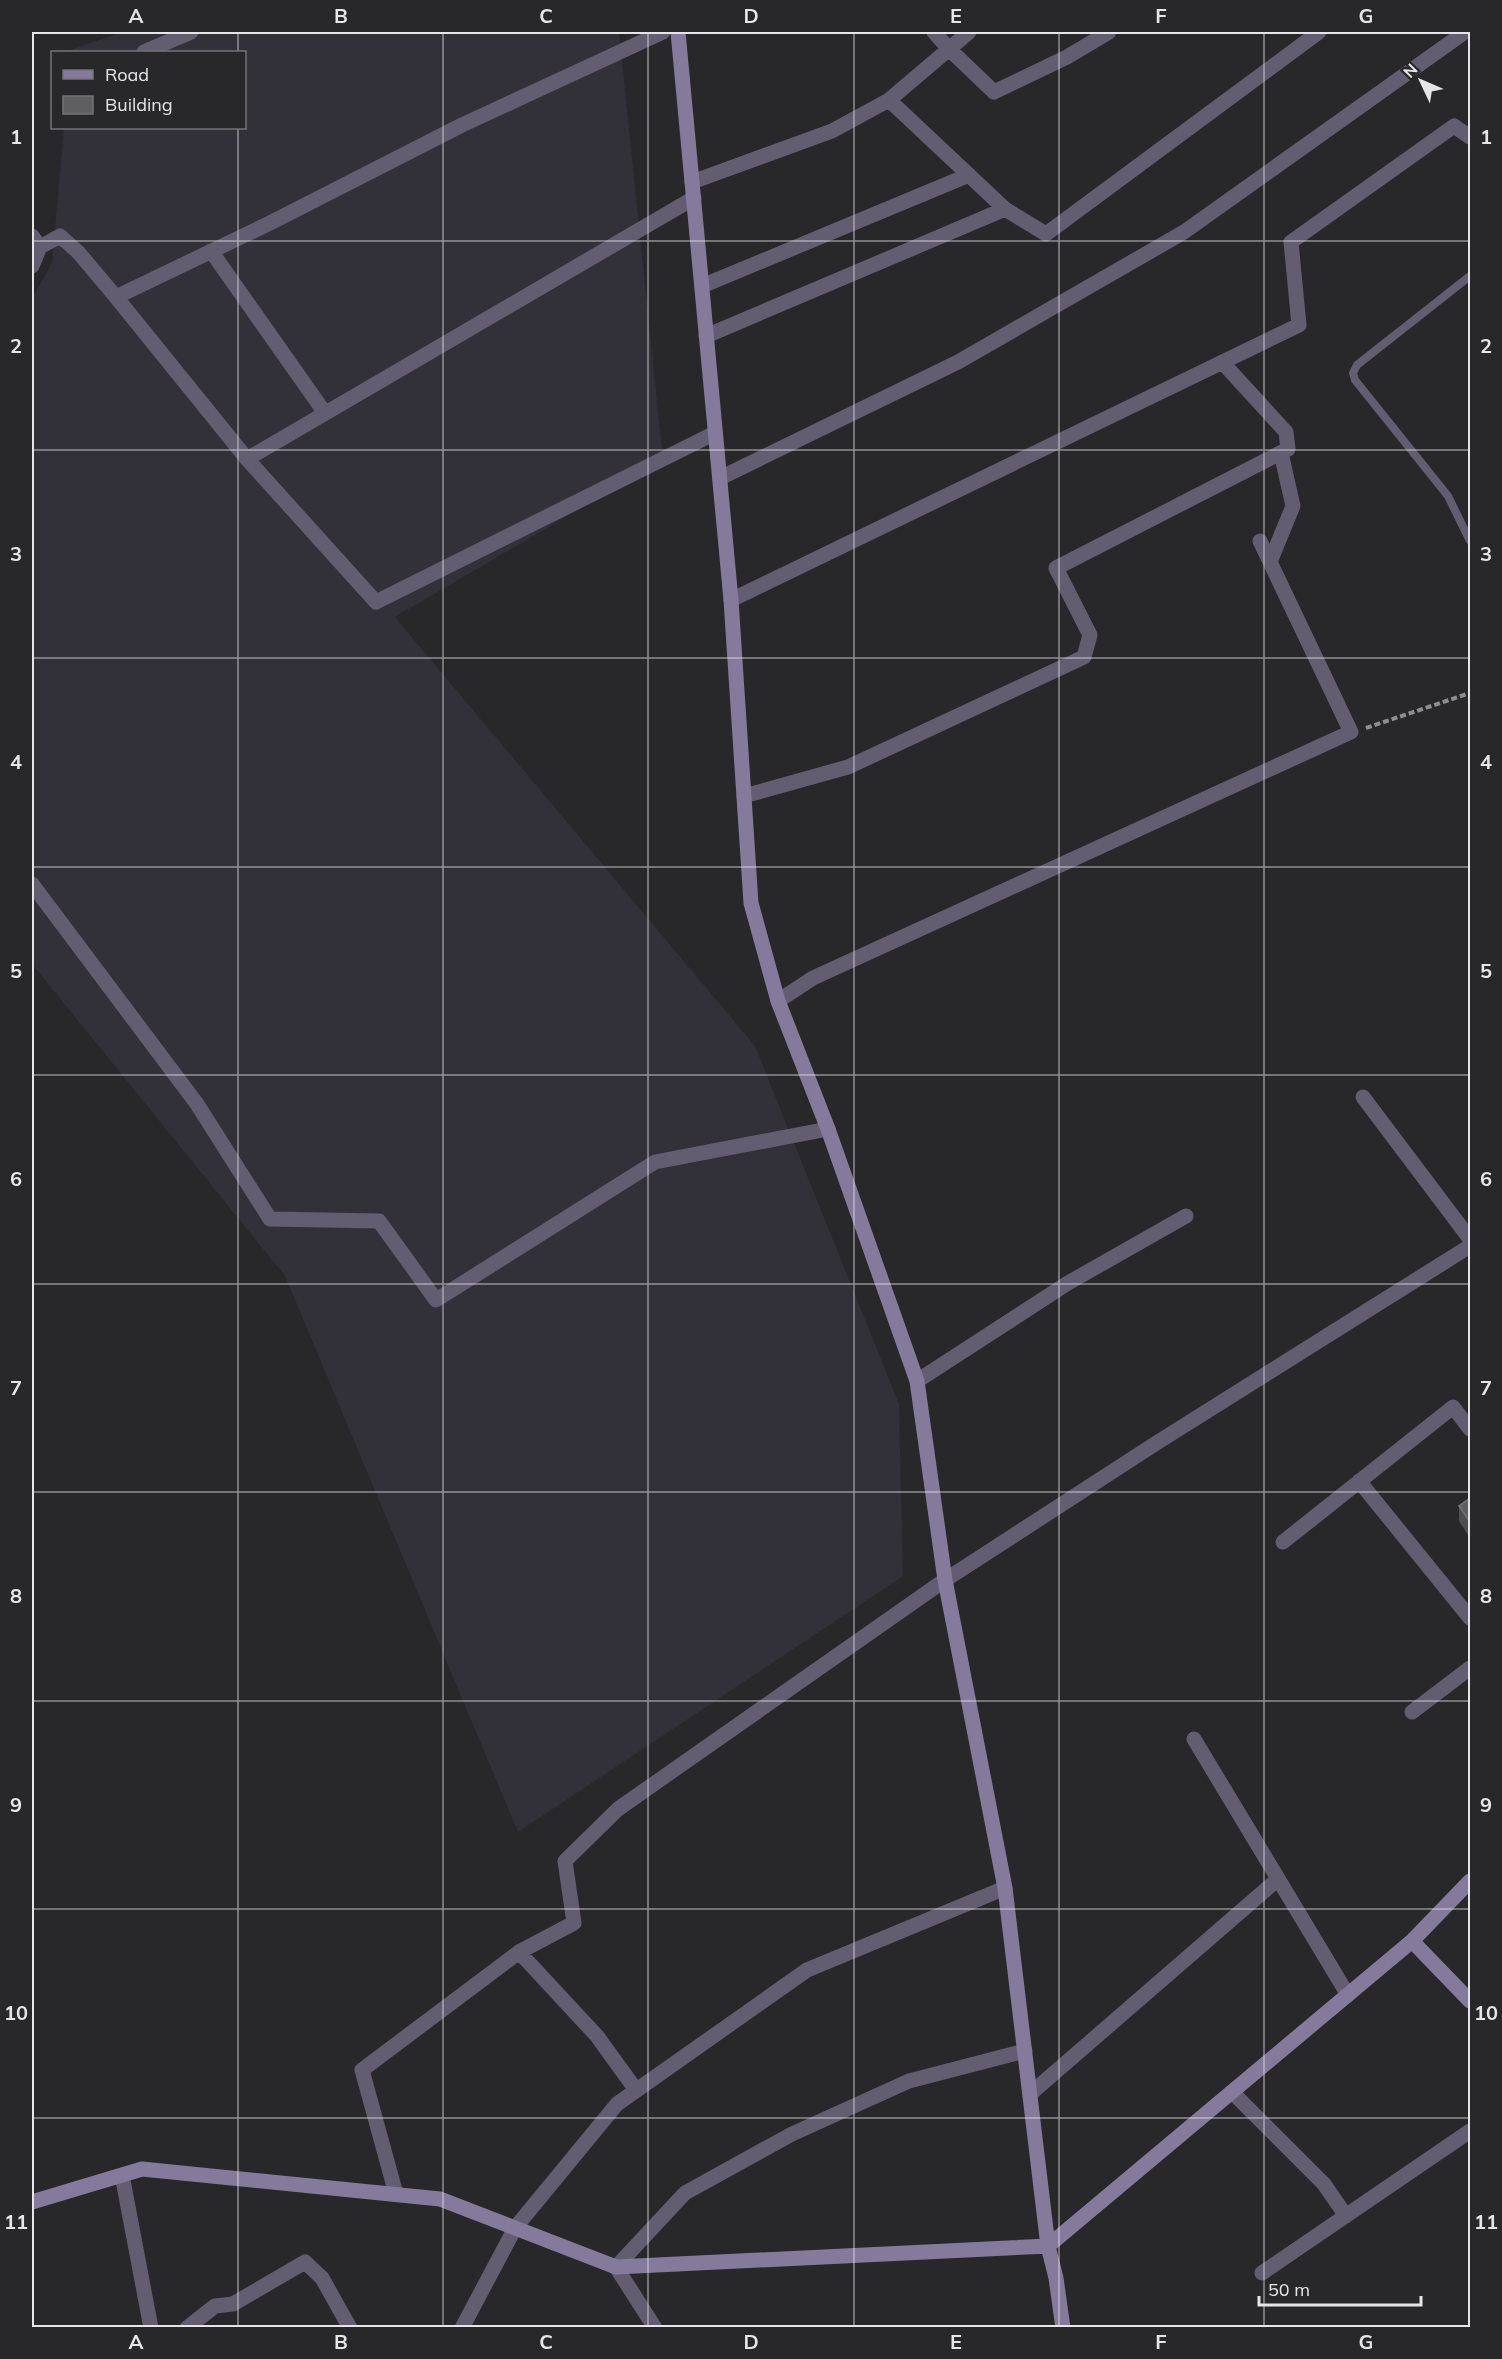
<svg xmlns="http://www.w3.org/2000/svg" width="1502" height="2359" viewBox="0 0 1502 2359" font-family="Mulish,sans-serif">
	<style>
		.built { fill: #323038 }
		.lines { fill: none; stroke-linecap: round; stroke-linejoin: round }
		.path { stroke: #8e8e90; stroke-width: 4; stroke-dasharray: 6 3; stroke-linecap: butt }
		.lane { stroke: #635d72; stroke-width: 8 }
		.street { stroke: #635d72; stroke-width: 15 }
		.secondary { stroke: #847b9c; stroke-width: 15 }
		.wall { fill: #4e4e51 }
		.building { fill: #5f5f62; stroke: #747477; stroke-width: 1.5 }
		.grid { fill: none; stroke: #e6e6e8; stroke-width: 1.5; stroke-opacity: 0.55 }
		.neatline { fill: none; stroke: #e6e6e8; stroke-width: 2 }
		.grid-label { font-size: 20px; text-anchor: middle; font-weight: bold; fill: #e6e6e8 }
	</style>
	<rect width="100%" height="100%" fill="#28272a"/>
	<path class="built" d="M122 32H619L663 460 395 617 755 1046 899 1404 903 1576 518 1832 285 1276 32 964V298L52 263 64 128H244V52H70V50Z"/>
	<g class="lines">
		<path class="path" d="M1366 728 1470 693"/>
		<path class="lane" d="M1470 276 1357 365 1353 373 1355 380 1448 496 1470 541"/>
		<path class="street" d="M663 32 462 125 270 223 116 297 247 459 694 198
			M934 32 949 49 994 92 1067 57 1109 32
			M144 52 191 32
			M889 100 1005 209 1046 234 1319 32
			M692 182 832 131 889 100 969 32
			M32 236 40 247 32 266
			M40 247 60 236 78 252 116 297
			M211 251 325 413
			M702 286 969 175
			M706 336 1005 209
			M247 459 376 602 715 433
			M720 478 958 362 1184 232 1465 32
			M1270 562 1293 506 1281 453
			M731 600 1299 325 1291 242 1454 126 1470 137
			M744 796 848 767 1084 657 1090 635 1056 568 1288 449 1286 432 1222 362
			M32 884 197 1104 270 1219 379 1221 436 1300 655 1162 828 1129
			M778 1001 813 978 1351 732 1260 541
			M1363 1097 1470 1239
			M917 1381 1068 1283 1186 1216
			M1359 1481 1470 1618
			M1283 1542 1453 1407 1470 1429
			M1412 1712 1470 1668
			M1194 1739 1348 1995
			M519 1952 597 2036 636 2090
			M1232 2092 1324 2184 1346 2216
			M1030 2094 1278 1879
			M122 2175 151 2328
			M396 2194 362 2070 519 1952 574 1923 565 1861 618 1809 945 1580 1158 1442 1470 1246
			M1262 2273 1470 2131
			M187 2328 215 2306 233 2304 305 2262 322 2278 350 2328
			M462 2328 515 2228 617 2104 807 1970 1005 1888
			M655 2328 616 2267 685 2193 792 2134 909 2081 1025 2051"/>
		<path class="secondary" d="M678 32 731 600 751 903 778 1001 828 1129 917 1381 945 1580 1005 1888 1048 2246 1056 2278 1063 2328
			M1412 1941 1470 2001
			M32 2202 142 2169 440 2199 616 2267 1048 2246 1412 1941 1470 1881"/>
	</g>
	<path class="wall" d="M1470 1498V1538L1459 1521V1506Z"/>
	<path class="building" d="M1470 1498V1522L1459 1506Z"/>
	<path class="grid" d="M238 32V52M443 32V2328M648 32V2328M854 32V2328M1059 32V2328M1264 32V2328M238 128V2328M32 241H1470M32 450H1470M32 658H1470M32 867H1470M32 1075H1470M32 1284H1470M32 1492H1470M32 1701H1470M32 1909H1470M32 2118H1470"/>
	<rect width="1502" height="2359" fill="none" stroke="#28272a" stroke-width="66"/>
	<rect x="51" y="51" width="195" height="78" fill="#28272a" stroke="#747376" stroke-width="1.5"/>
	<rect x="63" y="70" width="30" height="9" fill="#847b9c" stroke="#747376" stroke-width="1.5"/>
	<text x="105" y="81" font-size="18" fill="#e6e6e8">Road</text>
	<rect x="63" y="96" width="30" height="18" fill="#5f5f62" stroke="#747376" stroke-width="1.5"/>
	<text x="105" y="111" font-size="18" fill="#e6e6e8">Building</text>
	<g transform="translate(1421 81) rotate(314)" stroke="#28272a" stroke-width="4.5" paint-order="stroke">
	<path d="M0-4.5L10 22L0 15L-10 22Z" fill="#e6e6e8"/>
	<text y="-9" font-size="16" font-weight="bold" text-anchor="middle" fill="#e6e6e8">N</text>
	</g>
	<path d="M1259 2296v9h162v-9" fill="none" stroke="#e6e6e8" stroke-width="3"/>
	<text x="1268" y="2296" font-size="18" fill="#e6e6e8" stroke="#28272a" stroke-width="4.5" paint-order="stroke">50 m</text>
	<rect x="33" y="33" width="1436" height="2293" class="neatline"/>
	<g class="grid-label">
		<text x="136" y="23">A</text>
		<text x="341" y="23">B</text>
		<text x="546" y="23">C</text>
		<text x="751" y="23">D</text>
		<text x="956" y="23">E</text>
		<text x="1161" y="23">F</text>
		<text x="1366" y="23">G</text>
		<text x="16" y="144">1</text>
		<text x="1486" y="144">1</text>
		<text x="16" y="353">2</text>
		<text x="1486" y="353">2</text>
		<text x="16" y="561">3</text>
		<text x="1486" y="561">3</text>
		<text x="16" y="769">4</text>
		<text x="1486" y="769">4</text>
		<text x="16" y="978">5</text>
		<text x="1486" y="978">5</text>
		<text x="16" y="1186">6</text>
		<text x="1486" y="1186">6</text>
		<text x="16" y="1395">7</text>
		<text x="1486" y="1395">7</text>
		<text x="16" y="1603">8</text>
		<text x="1486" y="1603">8</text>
		<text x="16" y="1812">9</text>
		<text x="1486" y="1812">9</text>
		<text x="16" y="2020">10</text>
		<text x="1486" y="2020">10</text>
		<text x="16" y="2229">11</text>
		<text x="1486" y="2229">11</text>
		<text x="136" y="2349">A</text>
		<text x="341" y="2349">B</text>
		<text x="546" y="2349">C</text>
		<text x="751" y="2349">D</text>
		<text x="956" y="2349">E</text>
		<text x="1161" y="2349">F</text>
		<text x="1366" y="2349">G</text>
	</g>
</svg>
